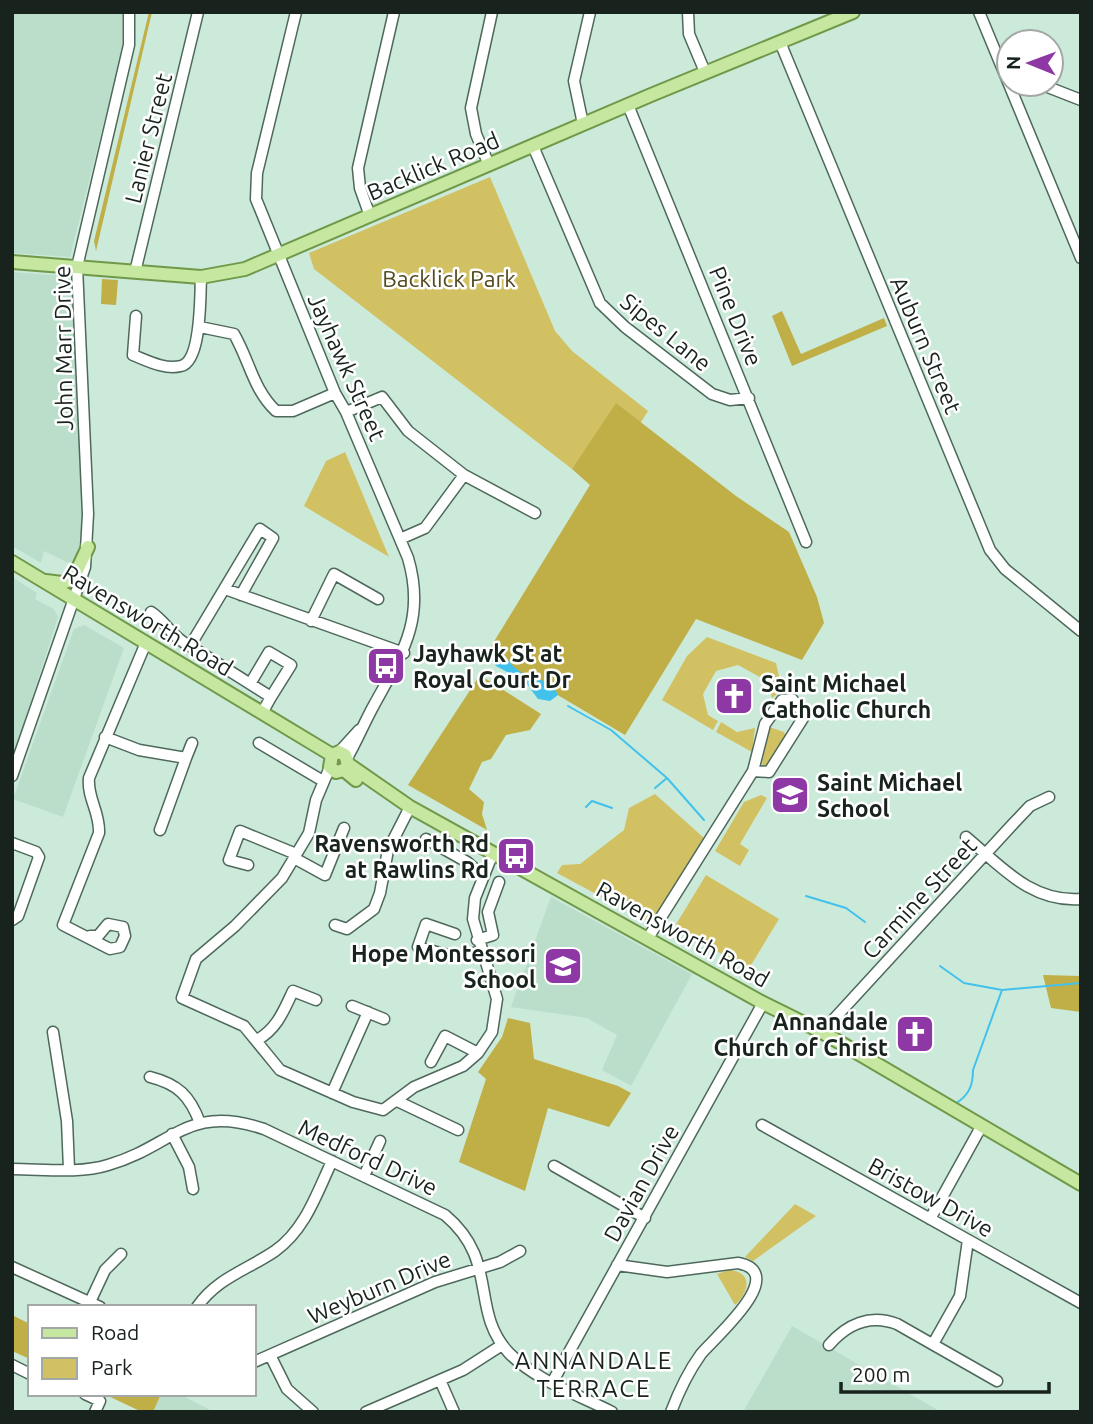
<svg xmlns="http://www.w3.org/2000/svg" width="1093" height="1424" viewBox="0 0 1093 1424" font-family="Ubuntu,sans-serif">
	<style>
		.built { fill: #badeca }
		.green { fill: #d2c162 }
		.forest { fill: #c0ae47 }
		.water { fill: #42c1ec }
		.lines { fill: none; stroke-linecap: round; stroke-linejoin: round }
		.stream { stroke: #42c1ec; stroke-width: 2 }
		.minor-casing { stroke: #4e685b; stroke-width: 13 }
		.major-casing { stroke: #709849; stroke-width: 16 }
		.minor { stroke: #fff; stroke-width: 10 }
		.major { stroke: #c5e7a0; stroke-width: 12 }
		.labels { text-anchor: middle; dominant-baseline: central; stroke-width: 5; stroke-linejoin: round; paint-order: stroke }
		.street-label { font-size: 23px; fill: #18231d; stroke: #fff }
		.park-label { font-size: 23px; fill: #524a20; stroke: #fff }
		.poi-label { font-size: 23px; font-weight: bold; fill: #18231d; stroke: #fff; text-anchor: start }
		.neighbourhood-label { font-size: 24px; letter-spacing: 2px; fill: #18231d; stroke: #fff }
	</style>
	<rect width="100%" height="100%" fill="#cceada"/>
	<path class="built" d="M12 12H122V50L70 257 12 253Z
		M12 272 65 276 72 281 76 290 82 522 79 557 71 564 44 551 41 563 12 546Z
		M12 577 37 593 35 599 54 609 58 617 12 761Z
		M84 625 124 648 63 817 13 799 74 629Z
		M551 897 692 974 631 1086 602 1070 617 1035 587 1018 511 1007Z
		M792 1326 941 1412H743Z
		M161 1394H179L214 1412H153Z"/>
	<path class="green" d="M490 177 555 331 572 351 648 411 604 481 578 461 572 469 314 269 309 253Z
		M345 452 389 557 304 506 326 461Z
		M707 637 776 663 782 690 772 698 767 681 738 665 716 671 703 694 708 715 718 721 713 730 662 700 687 656Z
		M721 722 737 732 755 728 752 752 716 732Z
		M769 727 784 732 786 736 765 767 762 764Z
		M655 794 704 838 650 923 557 873 562 865 580 864 624 830 629 808Z
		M761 795 767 798 740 844 749 850 740 866 715 851 744 802Z
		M706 875 779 919 748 970 675 926Z
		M795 1204 816 1216 753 1261 745 1257Z
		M729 1270C754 1272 749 1292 735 1305L717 1274Z"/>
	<path class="forest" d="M149 12H152L96 251 94 241Z
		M102 279 118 280 116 305 101 304Z
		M782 311 801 354 884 318 887 326 792 366 772 316Z
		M616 403 736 496 789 532 817 597 824 623 802 660 696 619 625 735 487 653 590 485 572 469Z
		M480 675 541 714 530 730 506 735 491 759 482 762 469 789 484 802 482 814 487 830 408 785Z
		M1043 975 1081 976V1012L1051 1008Z
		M508 1018 530 1023 534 1059 618 1086 631 1093 609 1127 548 1108 525 1191 459 1162 486 1079 478 1072 502 1037Z
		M12 1315 30 1324V1359L12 1351Z
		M104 1394H161L153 1412H142Z"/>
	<path class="water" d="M490 652C510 656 508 664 521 672 535 681 551 678 558 695L550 701 538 699 518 672 513 675 496 666 489 657Z"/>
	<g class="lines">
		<path class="stream" d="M568 706 611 730 667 778 704 820
			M655 788 667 778
			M586 807 592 801 612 808
			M806 896 846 908 865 922
			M940 966 964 983 1002 990
			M955 1104C969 1095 973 1086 973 1070L1002 990 1081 983"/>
		<g class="minor-casing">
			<path id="minor" d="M296 12 257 173 256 199 335 393 346 412 408 558C426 619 402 654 374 705 364 723 357 741 347 758
				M688 12 689 34 705 72
				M979 12 1081 258
				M780 42 990 550 1005 569 1081 631
				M1040 84 1081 100
				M628 105 806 542
				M583 124 574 81 590 12
				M533 146 600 303 625 327 712 394 730 400 749 398
				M489 165 476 134 471 108 492 12
				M370 216 360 188 358 168 394 12
				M135 272 198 12
				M136 316 133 355C148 361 165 370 181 366 202 361 200 294 201 277
				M200 327 234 334C250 362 253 389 276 411H293L335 393
				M346 412 382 397 408 431 464 475 535 513
				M400 539 425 528 464 475
				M225 589 404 653
				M241 595 273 538 260 529 190 646 271 697 262 713
				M151 612C166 622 174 639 190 646
				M311 621 334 574 378 599
				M250 684 269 652 291 665 271 697
				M105 737 139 750 186 758 160 830
				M259 743 323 781
				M339 752 359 730
				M186 758 192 743
				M330 767 316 800 309 833 282 878 235 926 196 959 182 998 244 1026 280 1070 353 1102 383 1110 414 1087 463 1066 478 1053 492 1032 497 999 473 919 475 898 493 853
				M12 776 85 567 88 514 77 267 129 45V12
				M966 837C1001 866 1031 903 1081 899
				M426 839 467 862 483 876
				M12 843 36 852 39 857 18 916 12 920
				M294 858 325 875 344 828
				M248 865 229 860 240 831 296 854
				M335 925 347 929 374 909 380 893 388 850 410 807
				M455 934 426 924 418 947 455 957 482 951
				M90 936H98L108 924 123 927 125 936 120 947 110 949 63 925 99 833C100 812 87 798 89 778L145 645
				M648 938 753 771 765 724 782 700 792 699 805 715 769 772 753 771
				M477 940 493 935 488 912 499 882
				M352 1006 384 1019
				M53 1032 67 1121 69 1169
				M822 1032 1012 825 1030 806 1049 797
				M257 1040C277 1029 284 1010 293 991L316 1000
				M431 1062 445 1036 478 1053
				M150 1077C178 1084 190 1096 200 1123
				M332 1093 368 1012
				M397 1101 458 1130
				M762 1125 1081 1303
				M172 1134 189 1167 193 1189
				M554 1166 645 1218
				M12 1169C43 1169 79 1174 108 1165 172 1147 187 1103 264 1129L445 1215C500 1261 469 1310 509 1353 535 1380 579 1395 612 1412
				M364 1176 380 1141
				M930 1219 981 1127
				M617 1265 667 1272 738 1263C791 1273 713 1339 701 1354 688 1372 679 1391 671 1412
				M12 1267 100 1307
				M90 1302 105 1270 121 1254
				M197 1307C217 1278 247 1270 275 1251 305 1230 317 1193 332 1161
				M933 1344 960 1296 968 1240
				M829 1345C847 1324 870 1314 897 1324L997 1381
				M271 1357 287 1389 313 1412
				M254 1362 435 1282 500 1262 520 1251
				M12 1365 30 1374
				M440 1380 454 1412
				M553 1381 763 1003
				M85 1394 100 1401 95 1412
				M366 1412 463 1370 502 1345"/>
		</g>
		<g class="major-casing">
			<path id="major" d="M12 262 201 277 245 269 651 95 853 12
				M12 562 332 755
				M46 581 62 583 73 579 88 547
				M348 764 410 807 763 1003 822 1032 1081 1184
				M344 770 348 764 345 755 339 752 332 755 330 767 336 772 344 770 356 780"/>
		</g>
		<use href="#minor" class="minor"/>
		<use href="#major" class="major"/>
	</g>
	<defs>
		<g id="bus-square" transform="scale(2.0125)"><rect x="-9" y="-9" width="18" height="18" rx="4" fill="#8e38a5" stroke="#fff"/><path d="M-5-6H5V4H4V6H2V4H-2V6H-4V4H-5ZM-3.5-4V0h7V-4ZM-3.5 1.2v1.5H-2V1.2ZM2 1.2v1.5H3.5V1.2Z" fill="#fff"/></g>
		<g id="church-square" transform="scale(2.0125)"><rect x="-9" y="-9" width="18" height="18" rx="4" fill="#8e38a5" stroke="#fff"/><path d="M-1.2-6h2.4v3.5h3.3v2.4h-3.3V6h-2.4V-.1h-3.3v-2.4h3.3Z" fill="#fff"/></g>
		<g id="school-square" transform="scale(2.0125)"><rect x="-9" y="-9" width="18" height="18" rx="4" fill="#8e38a5" stroke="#fff"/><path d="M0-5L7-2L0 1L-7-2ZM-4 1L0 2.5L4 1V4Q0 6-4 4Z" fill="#fff"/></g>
	</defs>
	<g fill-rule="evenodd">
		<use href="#bus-square" x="386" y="666"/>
		<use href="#church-square" x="734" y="696"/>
		<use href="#school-square" x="790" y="795"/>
		<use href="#bus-square" x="516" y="856"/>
		<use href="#school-square" x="563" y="966"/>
		<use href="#church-square" x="915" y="1034"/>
	</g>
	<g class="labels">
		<g class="street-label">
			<text transform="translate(148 138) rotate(-76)">Lanier Street</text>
			<text transform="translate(433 166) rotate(-23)">Backlick Road</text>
			<text transform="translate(736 316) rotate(68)">Pine Drive</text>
			<text transform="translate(666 332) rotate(39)">Sipes Lane</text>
			<text transform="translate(926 345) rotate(67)">Auburn Street</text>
			<text transform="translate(63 348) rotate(-91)">John Marr Drive</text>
			<text transform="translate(347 367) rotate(66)">Jayhawk Street</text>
			<text transform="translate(148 620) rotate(31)">Ravensworth Road</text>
			<text transform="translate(919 898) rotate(-47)">Carmine Street</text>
			<text transform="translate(683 934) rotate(29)">Ravensworth Road</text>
			<text transform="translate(368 1157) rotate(25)">Medford Drive</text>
			<text transform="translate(641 1183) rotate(-61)">Davian Drive</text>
			<text transform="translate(931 1197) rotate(29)">Bristow Drive</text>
			<text transform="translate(379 1287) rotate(-23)">Weyburn Drive</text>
		</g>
		<g class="park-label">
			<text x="449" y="278">Backlick Park</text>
		</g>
		<g class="poi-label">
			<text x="413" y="653">Jayhawk St at<tspan x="413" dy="26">Royal Court Dr</tspan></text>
			<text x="761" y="683">Saint Michael<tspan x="761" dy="26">Catholic Church</tspan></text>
			<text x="817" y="782">Saint Michael<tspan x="817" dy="26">School</tspan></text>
			<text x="489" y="843" text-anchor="end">Ravensworth Rd<tspan x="489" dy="26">at Rawlins Rd</tspan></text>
			<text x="536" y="953" text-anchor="end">Hope Montessori<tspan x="536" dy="26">School</tspan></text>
			<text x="888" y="1021" text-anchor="end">Annandale<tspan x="888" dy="26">Church of Christ</tspan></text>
		</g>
		<g class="neighbourhood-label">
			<text x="594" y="1360">ANNANDALE<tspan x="594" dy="28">TERRACE</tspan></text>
		</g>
	</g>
	<rect width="1093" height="1424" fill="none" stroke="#18231d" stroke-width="28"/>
	<rect x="28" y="1305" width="228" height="91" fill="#ffffff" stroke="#a3a7a5" stroke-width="2"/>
	<rect x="42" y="1328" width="35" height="10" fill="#c5e7a0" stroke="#a3a7a5" stroke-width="2"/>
	<text x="91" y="1340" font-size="21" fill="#18231d">Road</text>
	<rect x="42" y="1358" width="35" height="21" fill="#d2c162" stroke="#a3a7a5" stroke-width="2"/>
	<text x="91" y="1375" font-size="21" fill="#18231d">Park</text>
	<g transform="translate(1030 63) rotate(271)"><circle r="33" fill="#ffffff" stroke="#a3a7a5" stroke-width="2"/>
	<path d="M0-5L12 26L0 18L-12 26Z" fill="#8e38a5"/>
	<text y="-10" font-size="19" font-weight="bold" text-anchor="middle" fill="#18231d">N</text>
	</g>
	<path d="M841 1382v10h208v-10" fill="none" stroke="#18231d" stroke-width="3.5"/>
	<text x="852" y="1382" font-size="21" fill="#18231d" stroke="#ffffff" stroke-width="5" paint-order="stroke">200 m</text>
</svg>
